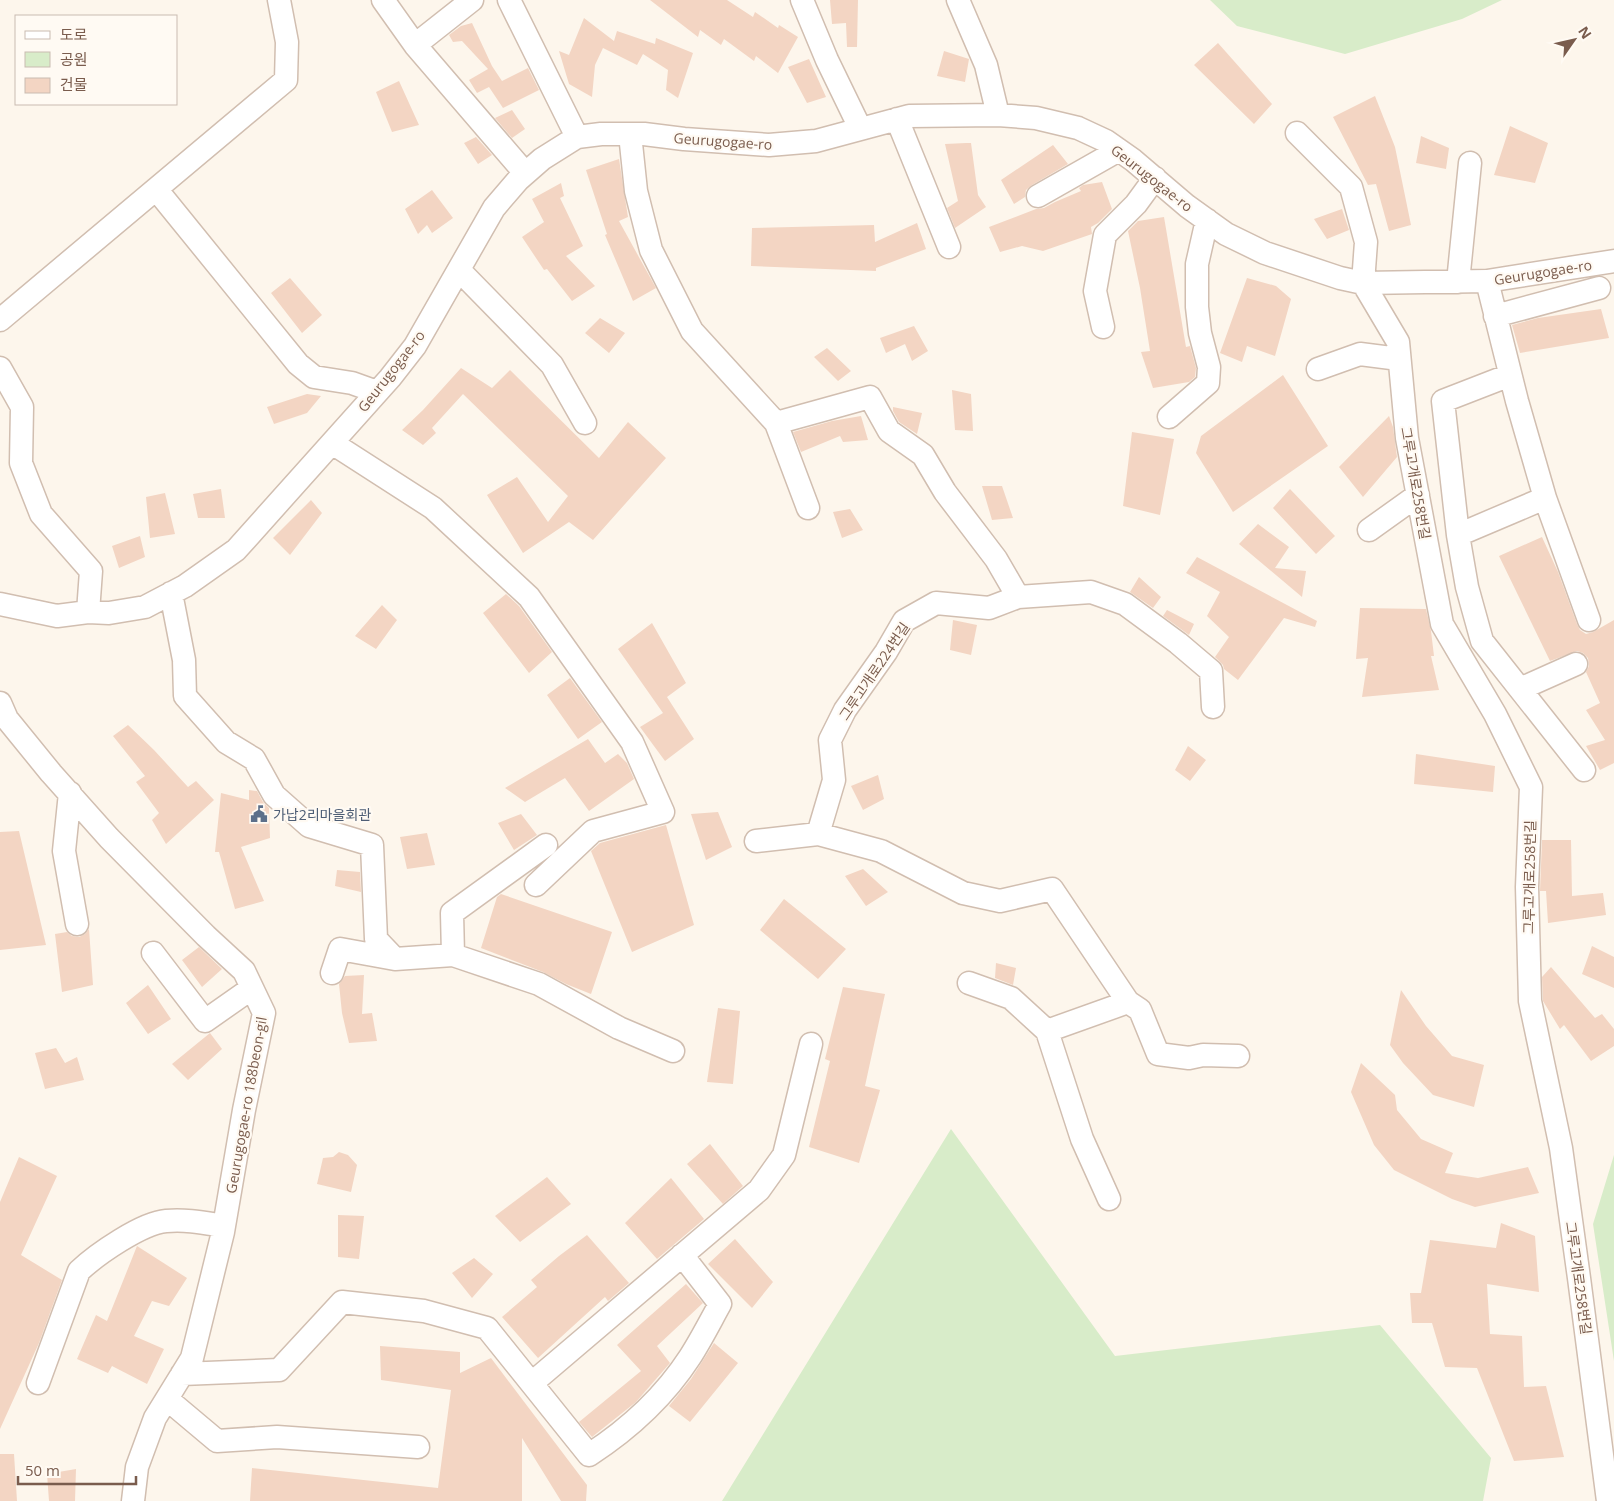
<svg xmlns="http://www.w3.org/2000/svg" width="1614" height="1501" viewBox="0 0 1614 1501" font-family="'Open Sans','Noto Sans KR',sans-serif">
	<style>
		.green { fill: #d8ecc9 }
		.building { fill: #f3d5c3 }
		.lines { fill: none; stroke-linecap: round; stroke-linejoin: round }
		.minor-casing { stroke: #d1beb0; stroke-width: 25 }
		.minor { stroke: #fff; stroke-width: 22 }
		.labels { text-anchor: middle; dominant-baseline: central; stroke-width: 4.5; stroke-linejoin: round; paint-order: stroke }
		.street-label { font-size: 14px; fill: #7a5c4d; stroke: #fffaf3 }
		.service-label { font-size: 14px; fill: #4e5e75; stroke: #fffaf3; text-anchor: start }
	</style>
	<rect width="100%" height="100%" fill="#fdf6ec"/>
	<path class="green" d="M1210 0H1502L1462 19 1345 54 1237 26Z
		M951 1129 1115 1356 1380 1325 1491 1458 1483 1501H722Z
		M1614 1155V1361L1593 1224Z"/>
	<path class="building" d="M650 0H727L753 17 755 12 778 28 779 25 798 37 778 73 756 56 754 61 724 39 721 45 700 30 698 37Z
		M830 0H858L857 47H847L846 23 832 24Z
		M584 18 614 41 617 31 655 44 656 38 693 53 678 98 666 90 668 70 643 54 637 65 603 48 595 65 592 97 569 84 559 51 569 55Z
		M472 23 492 66 502 81 528 68 539 90 503 108 489 87 477 93 469 80 488 69 462 41 453 42 449 35 461 26Z
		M1218 43 1272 104 1254 124 1194 65Z
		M944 51 969 59 965 82 937 76Z
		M809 59 826 97 807 103 788 67Z
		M399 81 419 125 392 132 376 92Z
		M1375 96 1395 147 1411 225 1389 231 1376 184 1368 185 1333 117Z
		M512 110 525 129 512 138 495 118Z
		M1510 126 1548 143 1535 183 1494 175Z
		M1421 136 1449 148 1446 169 1416 163Z
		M476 137 492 155 478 164 464 143Z
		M966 143H971L978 195 986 207 955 228 947 208 958 201 945 144Z
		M1053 145 1068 164 1032 185 1026 190 1025 197 1014 204 1001 180Z
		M619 159 628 217 619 221 656 288 633 301 605 235 607 234 586 170Z
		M1102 182 1112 209 1098 223 1091 227 1092 234 1043 251 1022 246 1000 252 989 227 1036 209 1044 208 1055 202 1081 191 1079 188 1083 185Z
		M561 183 564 196 560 198 583 246 566 256 595 286 572 301 547 269 544 270 522 237 544 222 532 199Z
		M432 190 453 218 432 233 427 225 418 234 405 209Z
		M1342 209 1349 230 1327 239 1314 219Z
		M1164 217 1186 347 1190 346 1196 368 1195 377 1189 382 1153 388 1141 352 1150 351 1140 288 1128 231 1138 221Z
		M917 223 926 249 876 268V271L751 266 752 228 874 225 875 242Z
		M290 278 322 315 302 333 271 293Z
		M1247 278 1276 286 1291 299 1275 356 1247 346 1242 362 1220 353Z
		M1601 309 1609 338 1520 353 1512 325 1538 318Z
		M600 318 625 333 609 353 585 333Z
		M914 326 928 351 912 361 905 344 886 353 880 338Z
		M827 348 851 371 838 381 814 357Z
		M461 368 492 388 510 370 599 458 628 422 666 458 593 540 569 522 523 553 487 495 517 477 548 522 568 496 463 394 432 428 436 433 423 445 402 430 423 410Z
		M1283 375 1328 446 1233 512 1196 453 1201 436Z
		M952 390 971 394 973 431 955 430Z
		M307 394 321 396 307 413 274 424 267 407Z
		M893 407 922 413 917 434 899 422 893 411Z
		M861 416 868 440 843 442 840 436 801 452 793 432 832 421Z
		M1389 416 1393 427 1397 457 1363 497 1339 467Z
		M1132 432 1174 439 1160 515 1123 506Z
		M982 486H1002L1013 518 992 520Z
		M221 489 225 518H198L193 494Z
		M1290 489 1335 536 1316 554 1273 508Z
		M165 493 175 534 150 538 146 497Z
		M311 500 322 513 290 555 273 538Z
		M850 509 863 530 842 538 833 512Z
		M1258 524 1289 547 1275 568 1306 571 1302 597 1239 544Z
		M140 536 145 557 119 568 112 546Z
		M1542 537 1558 572 1577 624 1580 630 1586 634 1593 632 1614 620V763L1600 770 1586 746 1605 740 1586 710 1600 703 1586 672 1589 666 1588 658 1583 653 1577 651 1550 661 1499 556Z
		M1197 557 1317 621 1315 627 1284 618 1238 680 1224 669 1223 665 1215 657 1229 637 1207 616 1220 592 1186 573Z
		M1139 577 1161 597 1153 608 1130 592Z
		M506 594 519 606 552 652 529 673 483 613Z
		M382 605 397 620 376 649 355 636Z
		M1360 608 1426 609 1431 631 1434 656H1431L1439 690 1362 697 1368 658 1356 659Z
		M1167 610 1194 624 1189 635 1163 616Z
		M953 620 977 625 971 655 950 650Z
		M652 623 686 683 667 697 694 739 665 761 640 727 663 713 618 649Z
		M570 678 602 722 578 739 547 695Z
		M128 725 154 750 188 787 196 781 214 800 166 844 152 820 159 813 136 782 145 776 113 736Z
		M588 739 605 763 618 754 627 763 634 779 589 811 565 778 525 802 505 788Z
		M1188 746 1206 760 1190 781 1175 770Z
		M1416 754 1495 766 1493 792 1414 784Z
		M878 775 884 799 863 810 851 786Z
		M249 790 257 791 263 802 269 808 270 838 241 847 264 901 235 909 219 852H215L221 793 249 800Z
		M718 812 732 847 706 860 691 814Z
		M521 814 537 835 514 850 498 823Z
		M666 825 694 925 632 952 591 851 600 843Z
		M19 831 46 945 0 950V832Z
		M427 833 435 865 407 869 400 837Z
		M1542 840H1571L1572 896 1603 893 1606 915 1548 923 1546 891H1540Z
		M863 869 888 892 866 906 845 876Z
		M337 870 360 872 361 892 335 886Z
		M501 894 612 932 591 994 566 984 543 972 481 948 497 897Z
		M784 899 846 949 818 979 760 930Z
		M89 929 93 985 62 992 55 934 67 932 72 936 79 937 85 934Z
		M1592 946 1614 957V988L1582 974Z
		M199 947 222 969 202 987 182 960Z
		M996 963 1016 968 1013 985 995 978Z
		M1551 967 1595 1018 1602 1014 1614 1029V1046L1591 1061 1564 1025 1560 1029 1543 1001 1542 977Z
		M364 975 362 1014 372 1013 377 1041 349 1043 342 1013 339 984 345 976Z
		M148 985 171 1019 148 1034 126 1003Z
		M843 987 885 994 865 1086 880 1090 859 1163 809 1147 830 1061 825 1059Z
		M1401 990 1426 1026 1452 1056 1484 1065 1474 1107 1433 1095 1403 1063 1390 1045Z
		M718 1008 740 1011 733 1084 707 1082Z
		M210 1033 222 1049 188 1080 172 1064Z
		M56 1048 65 1063 77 1057 84 1080 45 1089 35 1053Z
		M1361 1063 1395 1095 1397 1110 1421 1139 1453 1153 1445 1173 1478 1178 1528 1167 1539 1193 1475 1207 1452 1199 1394 1170 1374 1145 1351 1092Z
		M710 1144 743 1186 723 1204 687 1164Z
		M339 1152 348 1155 357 1165 351 1192 317 1184 323 1158 333 1157Z
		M19 1157 57 1176 21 1255 62 1280 39 1343 0 1429V1202Z
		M547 1177 571 1204 520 1242 495 1216Z
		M671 1178 704 1219 657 1259 625 1223Z
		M338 1215 364 1216 359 1259 338 1257Z
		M1501 1223 1535 1236 1539 1292 1487 1284 1490 1334 1522 1336 1524 1387 1546 1386 1564 1457 1514 1461 1477 1368 1445 1367 1432 1323H1412L1410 1293H1421L1430 1240 1496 1248Z
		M587 1235 629 1283 608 1301 605 1297 538 1358 502 1317 537 1287 531 1280 559 1256Z
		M735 1239 773 1282 752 1308 708 1264Z
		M137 1246 187 1278 169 1306 152 1301 134 1336 164 1349 147 1384 112 1366 108 1373 77 1359 96 1315 107 1321Z
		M474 1258 493 1274 472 1298 452 1273Z
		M686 1284 703 1303 657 1346 670 1363 636 1402 592 1437 579 1422 641 1371 617 1345Z
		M714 1343 738 1363 690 1422 669 1406 691 1379Z
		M380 1346 460 1352V1373L491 1358 587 1485 586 1501H561L522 1438V1501H250L252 1468 438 1488 451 1390 381 1380Z
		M0 1454H14L17 1501H0Z
		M76 1469 75 1501H49L47 1474Z"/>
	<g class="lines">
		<g class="minor-casing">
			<path id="minor" d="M383 0 415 45 525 173
				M509 0 577 137
				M802 0 827 60 860 128
				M958 0 986 65 998 115
				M415 45 472 0
				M897 119 949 247
				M1297 133 1351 187 1366 242 1363 283 1398 342 1407 438 1442 624 1495 714 1531 787 1527 887 1530 1001 1561 1148 1579 1278 1608 1501
				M630 134 636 191 651 250 692 331 776 423 870 397 889 431 923 455 945 492 996 559 1018 597 1091 592 1125 604 1178 643 1211 671 1213 707
				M156 189 298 364 314 377 352 383 377 392
				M1038 196 1119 150
				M459 270 552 365 585 423
				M1487 281 1517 401 1545 498 1589 620
				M1458 282 1470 163
				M1495 316 1599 288
				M0 320 286 80 287 42 279 0
				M1103 327 1095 291 1105 235 1136 204 1155 178
				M0 368 22 407 21 463 41 514 91 571 88 612
				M1318 369 1360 354 1399 359
				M1510 375 1443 401 1458 535 1467 587 1482 641 1584 770
				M1169 417 1208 383 1209 367 1200 333 1197 307V264L1207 220
				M776 423 808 508
				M332 443 433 508 529 597 632 742 663 812 593 831 536 885
				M1369 530 1418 495
				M1458 535 1545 498
				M171 593 184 660 185 696 226 742 254 759 274 795 309 826 372 845 376 939 395 959 453 955 452 913 546 845
				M0 604 57 616 88 612 109 613 145 607 185 586 236 550 390 378 415 346 494 208 518 180 542 159 577 137 601 134H644L684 139 769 145 816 141 909 116 998 115 1036 118 1078 128 1106 141 1133 160 1187 206 1226 234 1265 253 1340 278 1363 283 1487 281 1614 261
				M1520 689 1576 664
				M0 703 7 719 51 773 109 838 206 936 244 971 264 1013 244 1110 223 1232 192 1358 155 1418 137 1467 133 1501
				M70 793 64 851 77 924
				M818 834 834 780 830 740 845 710 886 652 904 621 936 603 989 608 1018 597
				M756 841 818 834 881 851 963 893 1000 901 1052 889 1128 1002 1047 1031 1082 1139 1109 1199
				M153 953 205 1021 252 988
				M453 955 539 984 619 1028 673 1051
				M332 973 340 949 395 959
				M969 983 1011 998 1047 1031
				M1128 1002 1140 1010 1158 1054 1189 1058 1203 1055 1238 1056
				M182 1374 279 1370 342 1302 424 1311 487 1328 589 1455C629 1429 664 1397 690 1357 701 1340 710 1322 720 1304L682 1255
				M38 1383 79 1271C97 1254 142 1223 166 1221 186 1219 205 1223 224 1226
				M532 1383 759 1190 784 1155 811 1044
				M167 1399 217 1441 277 1437 418 1447"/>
		</g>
		<use href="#minor" class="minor"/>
	</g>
	<defs>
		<g id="civic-bare" transform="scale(1.35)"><path d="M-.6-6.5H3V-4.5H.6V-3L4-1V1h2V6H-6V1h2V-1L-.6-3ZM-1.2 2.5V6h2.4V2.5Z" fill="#5c6f8a" stroke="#fffaf3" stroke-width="2.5" paint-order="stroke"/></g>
	</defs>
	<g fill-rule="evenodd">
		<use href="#civic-bare" x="259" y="814"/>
	</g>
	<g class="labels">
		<g class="street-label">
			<text transform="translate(723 141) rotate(4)">Geurugogae-ro</text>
			<text transform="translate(1152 178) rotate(38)">Geurugogae-ro</text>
			<text transform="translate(1543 272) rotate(-9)">Geurugogae-ro</text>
			<text transform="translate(391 371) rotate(-52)">Geurugogae-ro</text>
			<text transform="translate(1416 483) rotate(80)">그루고개로258번길</text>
			<text transform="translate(874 671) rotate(-56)">그루고개로224번길</text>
			<text transform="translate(1529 877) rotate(-89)">그루고개로258번길</text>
			<text transform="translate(246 1105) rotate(-80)">Geurugogae-ro 188beon-gil</text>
			<text transform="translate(1579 1278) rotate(82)">그루고개로258번길</text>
		</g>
		<g class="service-label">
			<text x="273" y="814">가납2리마을회관</text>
		</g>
	</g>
	<rect x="15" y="15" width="162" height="90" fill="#fffaf3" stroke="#cabbb1"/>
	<rect x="25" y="31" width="25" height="8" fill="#ffffff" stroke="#cabbb1"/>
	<text x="60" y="40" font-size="15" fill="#7a5c4d">도로</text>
	<rect x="25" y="52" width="25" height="15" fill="#d8ecc9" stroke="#cabbb1"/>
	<text x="60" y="65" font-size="15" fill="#7a5c4d">공원</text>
	<rect x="25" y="78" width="25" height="15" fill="#f3d5c3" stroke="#cabbb1"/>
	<text x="60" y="90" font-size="15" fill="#7a5c4d">건물</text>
	<g transform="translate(1574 40) rotate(56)" stroke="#fffaf3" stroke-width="4" paint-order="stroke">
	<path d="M0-4L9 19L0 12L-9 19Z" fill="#7a5c4d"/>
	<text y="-8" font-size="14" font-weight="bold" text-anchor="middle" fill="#7a5c4d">N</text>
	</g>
	<path d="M18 1476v8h118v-8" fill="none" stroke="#7a5c4d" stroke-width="2.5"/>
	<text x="25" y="1476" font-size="15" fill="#7a5c4d" stroke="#fffaf3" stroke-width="4" paint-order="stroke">50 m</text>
</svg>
